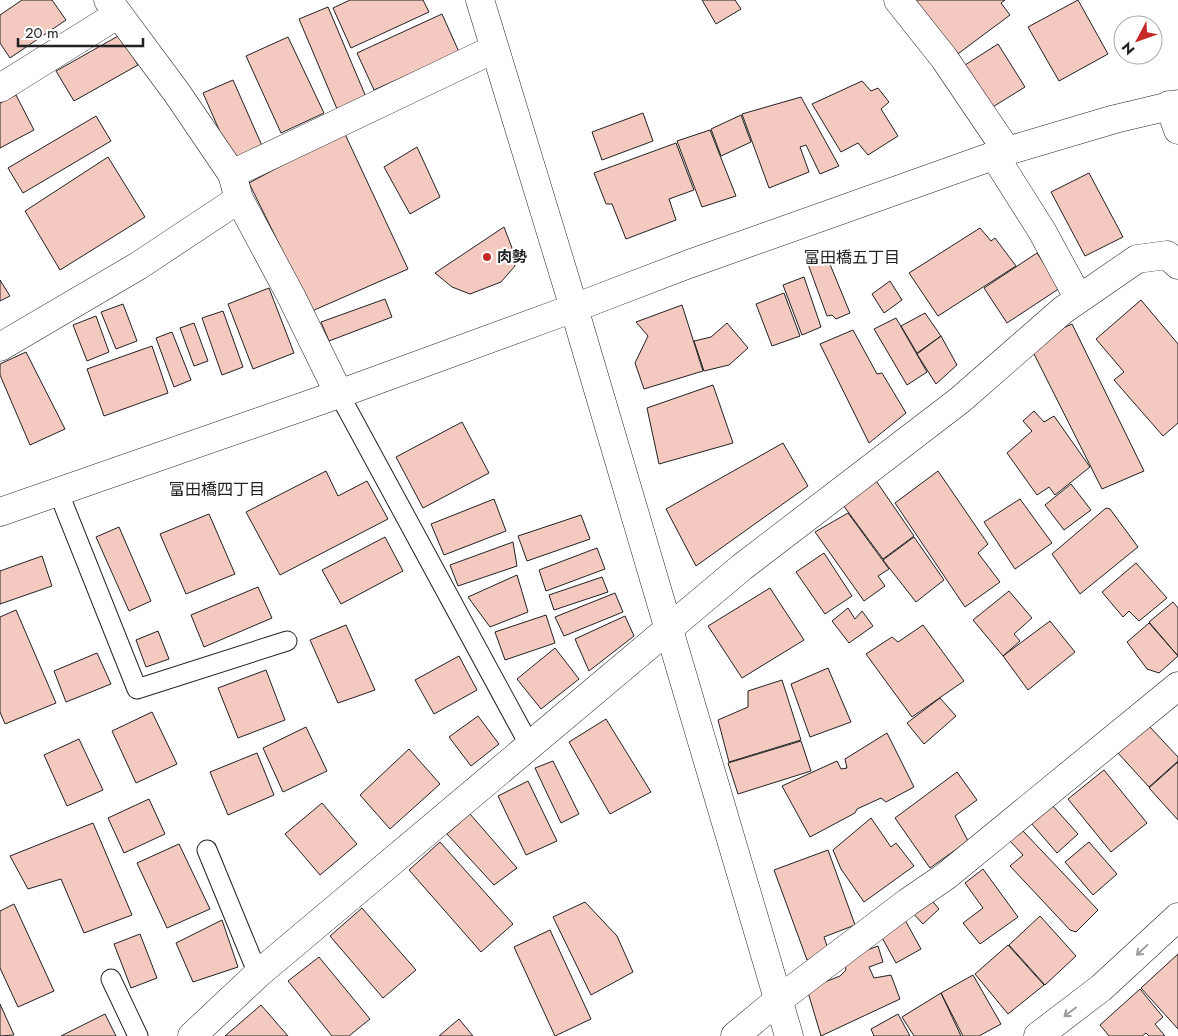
<svg xmlns="http://www.w3.org/2000/svg" width="1178" height="1036" viewBox="0 0 1178 1036" font-family="Jost,'Noto Sans JP',sans-serif">
	<style>
		.building { fill: #f3c9c0; stroke: #222 }
		.lines { fill: none; stroke-linecap: round; stroke-linejoin: round }
		.service-casing { stroke: #222; stroke-width: 21 }
		.minor-casing { stroke: #222; stroke-width: 29 }
		.tertiary-casing { stroke: #222; stroke-width: 29 }
		.service { stroke: #fff; stroke-width: 19 }
		.minor { stroke: #fff; stroke-width: 28 }
		.tertiary { stroke: #fff; stroke-width: 28 }
		.oneway { stroke: #9c9c9c }
		.poi-dot { fill: #c62828; stroke: #fff; stroke-width: 2 }
		.labels { text-anchor: middle; dominant-baseline: central; stroke-width: 4; stroke-linejoin: round; paint-order: stroke }
		.poi-label { font-size: 15px; font-weight: bold; fill: #222; stroke: #fff; text-anchor: start }
		.neighbourhood-label { font-size: 16px; fill: #222; stroke: #fff }
	</style>
	<rect width="100%" height="100%" fill="#fff"/>
	<path class="building" d="M22 0H52L66 20 10 58 0 43V15Z
		M350 0H423L429 12 351 48 333 8Z
		M702 0H735L741 9 716 24Z
		M913 0H1005L1001 3 1010 15 955 56Z
		M1078 0 1108 54 1059 81 1028 27Z
		M328 7 366 97 337 109 299 19Z
		M442 14 459 52 374 90 357 53Z
		M120 35 138 65 74 101 56 71Z
		M288 37 324 113 281 133 246 56Z
		M998 44 1025 87 991 108 965 65Z
		M233 80 263 148 233 162 203 93Z
		M862 81 871 91 878 88 889 102 881 109 898 136 868 155 858 143 841 152 812 104Z
		M16 95 34 130 0 148V103Z
		M801 97 839 166 820 174 806 145 800 147 809 172 769 188 742 114Z
		M643 113 653 141 602 160 592 132Z
		M741 115 751 142 721 156 711 129Z
		M96 116 111 141 23 193 8 168Z
		M710 130 736 196 702 207 677 141Z
		M344 132 408 269 312 311 249 183Z
		M676 143 694 190 669 199 676 220 626 239 612 204H606L594 173Z
		M417 147 440 197 410 214 384 167Z
		M108 157 145 217 60 270 25 211Z
		M1089 173 1123 237 1085 256 1051 192Z
		M504 227 512 248 515 266 501 282 470 294 452 287 435 273Z
		M980 228 991 241 995 238 1016 266 938 316 909 273Z
		M1037 253 1060 288 1007 323 984 288Z
		M827 257 850 313 836 319 832 315 827 316 808 264Z
		M804 277 821 327 802 335 783 285Z
		M0 280 10 296 0 301Z
		M890 281 902 300 884 313 872 294Z
		M269 288 294 353 253 369 228 304Z
		M784 293 800 336 772 346 756 304Z
		M385 299 392 317 329 341 321 322Z
		M1141 300 1178 344V423L1163 436 1114 380 1124 372 1096 339Z
		M123 304 137 341 116 349 101 312Z
		M682 305 703 371 644 389 635 363 648 336 636 322Z
		M223 311 243 367 222 375 202 318Z
		M925 313 941 336 917 353 901 326Z
		M96 316 109 352 87 361 73 325Z
		M896 318 927 372 907 385 874 329Z
		M194 323 208 361 194 366 180 328Z
		M727 323 748 348 729 365 704 371 694 341 711 337Z
		M1072 324 1144 471 1102 489 1029 344Z
		M853 330 877 374 882 373 906 413 869 443 820 344Z
		M172 332 191 380 174 387 156 338Z
		M941 336 957 365 936 384 917 354Z
		M152 346 168 393 104 416 87 369Z
		M26 352 65 429 30 445 0 375V364Z
		M713 385 733 443 659 464 647 408Z
		M1034 411 1044 422 1054 416 1090 467 1055 495 1049 487 1037 495 1007 453 1032 431 1023 421Z
		M462 422 489 473 423 508 396 457Z
		M783 443 808 486 696 566 666 509Z
		M326 471 338 496 367 481 388 519 280 575 246 512Z
		M938 471 988 544 978 553 1000 582 965 607 895 503Z
		M872 475 914 536 883 559 840 501Z
		M1071 484 1091 510 1064 530 1045 505Z
		M494 499 506 531 444 555 431 524Z
		M1020 499 1052 543 1015 569 984 522Z
		M1106 508 1110 509 1138 547 1080 594 1052 554Z
		M848 513 889 569 878 576 885 586 864 601 815 532Z
		M209 514 235 574 186 594 160 534Z
		M581 515 590 539 527 561 518 536Z
		M119 527 151 601 129 611 96 537Z
		M385 537 403 571 341 604 322 570Z
		M914 537 944 580 916 602 883 560Z
		M513 542 517 566 458 586 450 565Z
		M597 548 605 569 546 591 539 570Z
		M824 553 852 596 825 614 796 572Z
		M42 556 52 586 0 604V571Z
		M1136 563 1167 598 1139 621 1129 611 1123 617 1102 592Z
		M517 575 528 612 490 627 468 597Z
		M602 577 608 592 554 610 549 595Z
		M258 587 272 618 204 647 191 615Z
		M770 588 804 640 742 678 708 626Z
		M1009 591 1032 618 1014 634 1020 641 1003 656 973 620Z
		M615 593 623 612 564 636 555 617Z
		M1173 602 1178 608V656L1149 622Z
		M848 608 855 619 862 611 873 626 849 643 832 621Z
		M16 610 56 703 5 724 0 712V617Z
		M546 615 555 643 505 660 495 632Z
		M625 616 634 636 589 671 575 639Z
		M1050 621 1075 652 1028 690 1003 656Z
		M1149 623 1178 656 1159 673 1147 669 1127 642Z
		M346 625 375 690 338 703 310 640Z
		M923 625 964 681 912 717 866 654 892 637 898 642Z
		M158 631 169 659 146 667 136 640Z
		M555 648 579 679 541 709 517 679Z
		M97 653 111 684 66 702 54 671Z
		M459 656 477 690 434 714 415 680Z
		M828 668 851 722 810 737 791 684Z
		M266 670 285 720 238 738 218 688Z
		M782 680 801 740 729 762 718 720 748 707V691Z
		M940 698 956 716 924 744 907 723Z
		M152 712 177 764 136 783 112 731Z
		M478 716 499 744 471 766 449 737Z
		M606 719 651 792 610 814 569 742Z
		M1149 726 1178 757V761L1149 787 1118 753Z
		M306 727 327 771 283 792 263 748Z
		M887 733 914 787 886 802 881 798 857 809 855 813 810 837 782 786 837 761 841 769 847 768 845 759Z
		M79 739 103 790 67 806 44 755Z
		M801 741 811 771 738 794 728 763Z
		M409 749 440 784 390 829 360 795Z
		M257 753 274 795 228 815 210 772Z
		M553 761 579 814 561 823 535 768Z
		M1178 762V820L1149 788Z
		M1104 770 1147 823 1111 852 1068 799Z
		M957 772 977 800 955 816 968 841 930 868 895 818Z
		M528 781 557 841 526 855 498 796Z
		M149 799 165 834 124 853 108 818Z
		M322 803 357 844 320 875 285 834Z
		M1052 805 1078 834 1057 853 1031 823Z
		M470 814 517 868 494 885 447 834Z
		M871 818 891 847 896 843 914 866 864 902 841 869 833 850Z
		M93 823 132 915 84 933 61 879 28 889 10 856Z
		M1022 830 1098 910 1076 932 1070 930 1010 866 1023 855 1010 841Z
		M440 842 513 924 481 952 409 870Z
		M1089 842 1117 874 1093 895 1065 862Z
		M179 844 210 909 167 928 137 863Z
		M828 850 855 925 824 937 829 952 807 960 774 870Z
		M983 869 1018 917 980 944 963 923 983 908 965 883Z
		M928 896 939 909 923 924 911 911Z
		M585 902 617 936 633 972 591 995 553 917Z
		M14 904 54 991 18 1007 0 968V911Z
		M362 908 416 970 383 998 330 936Z
		M1040 916 1076 956 1045 985 1009 945Z
		M222 920 238 967 193 982 176 943Z
		M905 920 921 949 896 963 880 934Z
		M550 930 591 1019 555 1036 514 947Z
		M140 934 157 978 131 988 114 944Z
		M1008 945 1044 985 1008 1014 975 974Z
		M878 946 883 962 869 967 874 978 891 975 900 999 821 1036 807 989 840 976 846 970 843 959Z
		M1178 954V1029L1141 988Z
		M319 957 370 1019 349 1036H332L288 981Z
		M973 975 1001 1024 979 1036H963L941 993Z
		M1140 989 1163 1017 1155 1024 1165 1036H1149L1146 1033 1142 1036H1109L1100 1025Z
		M941 993 961 1036H914L902 1017Z
		M0 1004 14 1035 0 1036Z
		M261 1005 288 1036H225Z
		M105 1014 116 1036H61Z
		M898 1014 910 1036H874L871 1029Z
		M459 1019 473 1036H439Z"/>
	<g class="lines">
		<g class="service-casing">
			<path id="service" d="M339 394 530 746
				M58 491 137 689 287 641
				M207 850 258 974
				M111 979 138 1036"/>
		</g>
		<g class="minor-casing">
			<path id="minor" d="M108 0 177 93 232 174 239 199 291 296 339 394
				M898 0 944 58 1007 151
				M0 88 117 15
				M1169 105 1178 130
				M994 155 1042 231 1079 299
				M232 174 494 49
				M0 347 138 266 239 199
				M192 1036 258 974 742 567 960 400 1063 310 1137 259 1167 255 1178 265
				M735 1036 777 1001 908 902 946 876 1178 686
				M1038 1036 1101 988 1178 917"/>
		</g>
		<g class="tertiary-casing">
			<path id="tertiary" d="M480 0 574 308 789 1036
				M0 512 339 394 574 308 689 264 1007 151 1115 119 1178 104"/>
		</g>
		<use href="#service" class="service"/>
		<use href="#minor" class="minor"/>
		<use href="#tertiary" class="tertiary"/>
	</g>
	<defs><path id="oneway-shaft" d="M-6 0H5M1.5-3L5.5 0L1.5 3" fill="none" stroke-width="1.6" stroke-linecap="round" stroke-linejoin="round" transform="scale(1.25)"/></defs>
	<g class="oneway">
		<use href="#oneway-shaft" transform="translate(1142 950) rotate(137)"/>
		<use href="#oneway-shaft" transform="translate(1070 1012) rotate(143)"/>
	</g>
	<circle class="poi-dot" cx="487" cy="257" r="5"/>
	<g class="labels">
		<g class="poi-label">
			<text x="497" y="257">肉勢</text>
		</g>
		<g class="neighbourhood-label">
			<text x="852" y="257">富田橋五丁目</text>
			<text x="217" y="489">富田橋四丁目</text>
		</g>
	</g>
	<g transform="translate(1138 40) rotate(229)"><circle r="24" fill="#ffffff" stroke="#a7a7a7"/>
	<path d="M0-4L9 19L0 12L-9 19Z" fill="#c62828"/>
	<text y="-8" font-size="14" font-weight="bold" text-anchor="middle" fill="#222222">N</text>
	</g>
	<path d="M18 38v8h125v-8" fill="none" stroke="#222222" stroke-width="2.5"/>
	<text x="25" y="38" font-size="15" fill="#222222" stroke="#ffffff" stroke-width="4" paint-order="stroke">20 m</text>
</svg>
